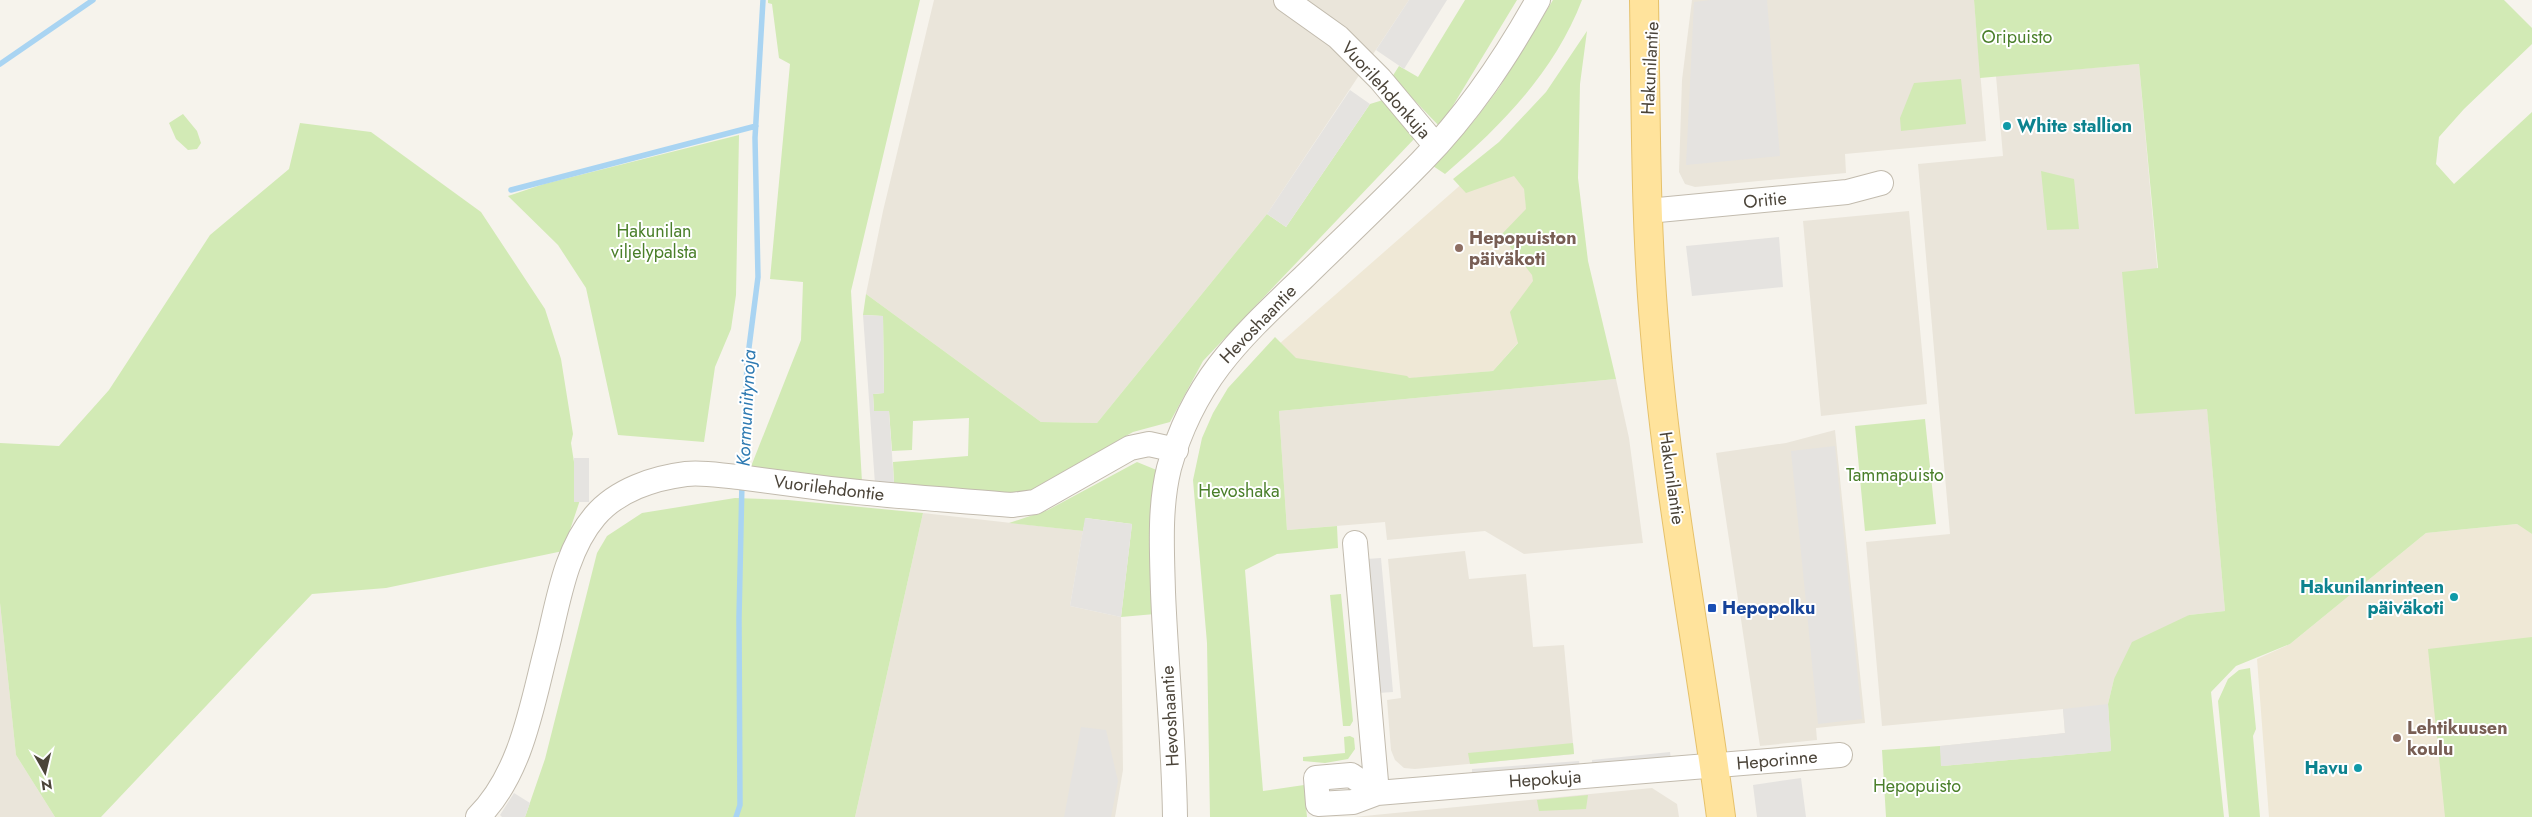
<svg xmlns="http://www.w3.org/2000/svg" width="2532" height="817" viewBox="0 0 2532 817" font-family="Jost,sans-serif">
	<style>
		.residential { fill: #eae5da }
		.education { fill: #efe8d6 }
		.green { fill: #d2eab5 }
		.parking { fill: #e5e3e0 }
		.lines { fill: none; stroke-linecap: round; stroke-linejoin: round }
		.stream { stroke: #a9d4f2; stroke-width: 5.5 }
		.minor-casing { stroke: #c2bbae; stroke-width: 26 }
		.major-casing { stroke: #e6c16a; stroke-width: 30 }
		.minor { stroke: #fff; stroke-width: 24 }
		.major { stroke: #ffe39c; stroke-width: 28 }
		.culture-dot { fill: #0f9aa8; stroke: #fff; stroke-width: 2 }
		.education-dot { fill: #8d6e63; stroke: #fff; stroke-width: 2 }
		.transit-dot { fill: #1a4fb4; stroke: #fff; stroke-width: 2 }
		.labels { text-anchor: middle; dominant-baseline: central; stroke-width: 4; stroke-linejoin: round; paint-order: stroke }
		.park-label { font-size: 18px; fill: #4a7f2a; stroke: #fff }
		.street-label { font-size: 18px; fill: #4b4439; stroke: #fff }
		.culture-label { font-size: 18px; font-weight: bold; fill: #0d838f; stroke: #fff; text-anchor: end }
		.education-label { font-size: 18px; font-weight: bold; fill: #785e54; stroke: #fff; text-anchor: start }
		.transit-label { font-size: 18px; font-weight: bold; fill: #164399; stroke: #fff; text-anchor: start }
		.water-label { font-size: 19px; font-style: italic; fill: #2e7ab2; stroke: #fff }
	</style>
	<rect width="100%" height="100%" fill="#f6f3ec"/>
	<path class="residential" d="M934 0H1409L1267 214 1097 423 1041 422 866 294 883 211Z
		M1692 0H1974L1986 141 1845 154 1846 173 1695 187 1685 184 1679 172 1682 80Z
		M2139 64 2170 411 2207 408 2225 611 2189 615 2114 679 2108 704 2111 751 1941 766 1940 746 2065 733 2063 709 1882 726 1866 542 1950 534 1918 164 2003 156 1996 76Z
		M1909 211 1927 404 1821 416 1803 221Z
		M1616 379 1629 438 1643 543 1524 554 1485 531 1387 540 1385 522 1287 530 1279 411Z
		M1835 430 1865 723 1816 728 1817 740 1760 746 1716 453 1786 443Z
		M923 513 1083 531 1070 606 1121 617 1123 770 1115 817H855Z
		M1465 551 1469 579 1526 574 1533 647 1564 645 1574 754 1415 769 1404 768 1395 760 1391 750 1387 700 1401 698 1388 559Z
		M0 603 16 755 55 817H0Z
		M1652 788 1677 804 1679 817H1354Z"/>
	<path class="education" d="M1497 153 1523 175 1537 321 1493 371 1266 391 1246 373Z
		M2517 524 2532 534V817H2269L2257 659 2290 644 2426 533Z"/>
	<path class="green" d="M768 0H920L851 291 862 482 750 469 801 340 803 282 770 279 790 64 779 58 772 4 768 3Z
		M1465 0H1517L1440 127 1392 77 1399 66 1418 77Z
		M1553 0H1582C1555 71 1502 125 1445 174L1433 166 1474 121 1499 88Z
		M1974 0H2504L2532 28V44L2464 109 2439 137 2436 164 2454 184 2532 112V534L2517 524 2426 533 2290 644 2236 666 2211 692 2224 817H1886L1882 750 1940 746 1942 766 2111 751 2108 704 2114 679 2132 642 2189 615 2225 611 2207 409 2135 414 2122 272 2158 268 2139 64 1980 78Z
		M1587 31 1580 84 1578 178 1588 261 1616 379 1279 411 1287 530 1337 526 1338 548 1277 554 1245 570 1263 791 1304 785 1307 817H1210L1207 643 1193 480 1202 438 1213 413 1228 388 1275 337 1296 358 1407 376 1409 378 1493 371 1518 343 1510 312 1533 281 1532 275 1501 235 1526 209 1524 189 1514 176 1466 193 1453 179 1499 142 1546 92Z
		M1961 79 1966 124 1901 131 1900 118 1914 83Z
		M1383 100 1415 138 1203 361 1170 422 1133 432 1031 490 1007 493 894 484 893 462 968 456 969 418 913 421 912 450 892 451 889 411H874L873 394 884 393 883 316 863 315 866 294 1041 422 1097 423 1267 214 1286 227 1370 104Z
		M183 114 197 131 201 143 197 149 188 150 176 139 169 123Z
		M300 123 371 132 481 212 545 309 561 359 573 434 571 443 580 500 563 551 386 588 312 594 101 817H55L16 755 0 603V443L59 446 109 390 210 235 289 169Z
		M739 135 736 295 731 329 715 367 704 442 618 435 586 288 558 245 508 196 544 184Z
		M2041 171 2074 179 2079 229 2047 230Z
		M1925 419 1936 524 1865 531 1855 426Z
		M1137 462 1159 471 1155 614 1121 617 1132 524 1086 518 1083 531 1009 523 1048 510Z
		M735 498 788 500 923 513 855 817H525L545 759 597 553 607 536 642 513Z
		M1341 594 1353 721 1350 726H1343L1330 595Z
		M2532 637V817H2445L2428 649Z
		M2250 668 2256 729 2253 736 2260 817H2229L2218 701 2228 679 2239 670Z
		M1350 736 1354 738 1355 749 1348 759 1325 763 1303 761V757L1345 753 1344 737Z
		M1573 743 1574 754 1470 764 1468 753Z
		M1588 795 1586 809 1539 811 1537 800Z"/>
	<path class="parking" d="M1409 0H1447L1404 69 1376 50Z
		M1711 0H1767L1780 156 1686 165 1694 2Z
		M1350 90 1370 104 1286 227 1267 214Z
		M1779 237 1783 287 1692 296 1686 246Z
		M863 315 883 316 884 393 873 394 874 411H889L894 484H875Z
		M1835 446 1862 719 1818 724 1791 451Z
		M574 458H589V502H574Z
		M1085 518 1132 524 1121 617 1070 606Z
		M1381 558 1393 692 1378 693 1366 559Z
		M2108 704 2111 751 1941 766 1940 746 2065 733 2063 709Z
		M1081 727 1106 730 1118 781 1111 817H1064Z
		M1670 752 1671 759 1592 766V760Z
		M1579 761 1580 768 1472 776V769Z
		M1801 778 1806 817H1757L1753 785Z
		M514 793 530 803 525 817H502L500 815Z"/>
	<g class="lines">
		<path class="stream" d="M0 64 93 0
			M511 190 756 126
			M743 473 747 363 758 277 755 138 763 0
			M736 817 740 805 739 618 742 482"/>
		<g class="minor-casing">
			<path id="minor" d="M1286 0 1338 37 1380 79 1436 146
				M1648 211 1847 192 1881 183
				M1355 543 1377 793 1840 755
				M1351 775 1377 793 1353 802 1318 804 1316 778Z
				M478 817C522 773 532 704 547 647 558 603 565 551 595 516 617 490 654 478 686 474 704 472 722 476 739 477 770 481 800 485 830 489 890 496 951 500 1012 505L1035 502 1130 448 1149 444 1176 450
				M1175 817C1174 742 1166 667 1163 592 1162 552 1159 508 1169 468 1194 379 1240 338 1305 276 1344 238 1383 201 1421 162 1469 113 1505 59 1538 0"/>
		</g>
		<g class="major-casing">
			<path id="major" d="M1644 0C1646 111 1645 223 1655 334 1668 496 1700 656 1721 817"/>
		</g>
		<use href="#minor" class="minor"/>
		<use href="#major" class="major"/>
	</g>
	<g class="culture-dot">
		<circle cx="2007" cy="126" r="5"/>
		<circle cx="2454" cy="597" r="5"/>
		<circle cx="2358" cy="768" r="5"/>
	</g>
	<g class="education-dot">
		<circle cx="1459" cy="248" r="5"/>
		<circle cx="2397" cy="738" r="5"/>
	</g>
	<rect class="transit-dot" x="1707" y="603" width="10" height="10" rx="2.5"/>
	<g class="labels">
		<g class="park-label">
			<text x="2017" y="37">Oripuisto</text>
			<text x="654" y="231">Hakunilan<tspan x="654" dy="21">viljelypalsta</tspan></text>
			<text x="1895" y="475">Tammapuisto</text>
			<text x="1239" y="491">Hevoshaka</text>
			<text x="1917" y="786">Hepopuisto</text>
		</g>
		<g class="street-label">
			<text transform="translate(1650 68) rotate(-87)">Hakunilantie</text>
			<text transform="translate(1386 90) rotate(48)">Vuorilehdonkuja</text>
			<text transform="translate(1765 200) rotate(-6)">Oritie</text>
			<text transform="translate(1258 324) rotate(-46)">Hevoshaantie</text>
			<text transform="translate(1672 478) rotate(82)">Hakunilantie</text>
			<text transform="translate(829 488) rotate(7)">Vuorilehdontie</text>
			<text transform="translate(1170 716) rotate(-93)">Hevoshaantie</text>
			<text transform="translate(1777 760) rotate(-5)">Heporinne</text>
			<text transform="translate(1545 779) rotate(-4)">Hepokuja</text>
		</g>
		<g class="culture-label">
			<text x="2017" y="126" text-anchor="start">White stallion</text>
			<text x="2444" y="587">Hakunilanrinteen<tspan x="2444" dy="21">päiväkoti</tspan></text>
			<text x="2348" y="768">Havu</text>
		</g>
		<g class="education-label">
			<text x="1469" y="238">Hepopuiston<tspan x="1469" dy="21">päiväkoti</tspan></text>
			<text x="2407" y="728">Lehtikuusen<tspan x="2407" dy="21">koulu</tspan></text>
		</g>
		<g class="transit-label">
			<text x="1722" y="608">Hepopolku</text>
		</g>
		<g class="water-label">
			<text transform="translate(746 408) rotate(-87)">Kormuniitynoja</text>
		</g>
	</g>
	<g transform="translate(45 772) rotate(172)" stroke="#ffffff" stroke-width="4" paint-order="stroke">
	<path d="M0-4L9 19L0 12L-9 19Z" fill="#4b4439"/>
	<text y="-8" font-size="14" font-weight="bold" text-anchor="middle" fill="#4b4439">N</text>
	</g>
</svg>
